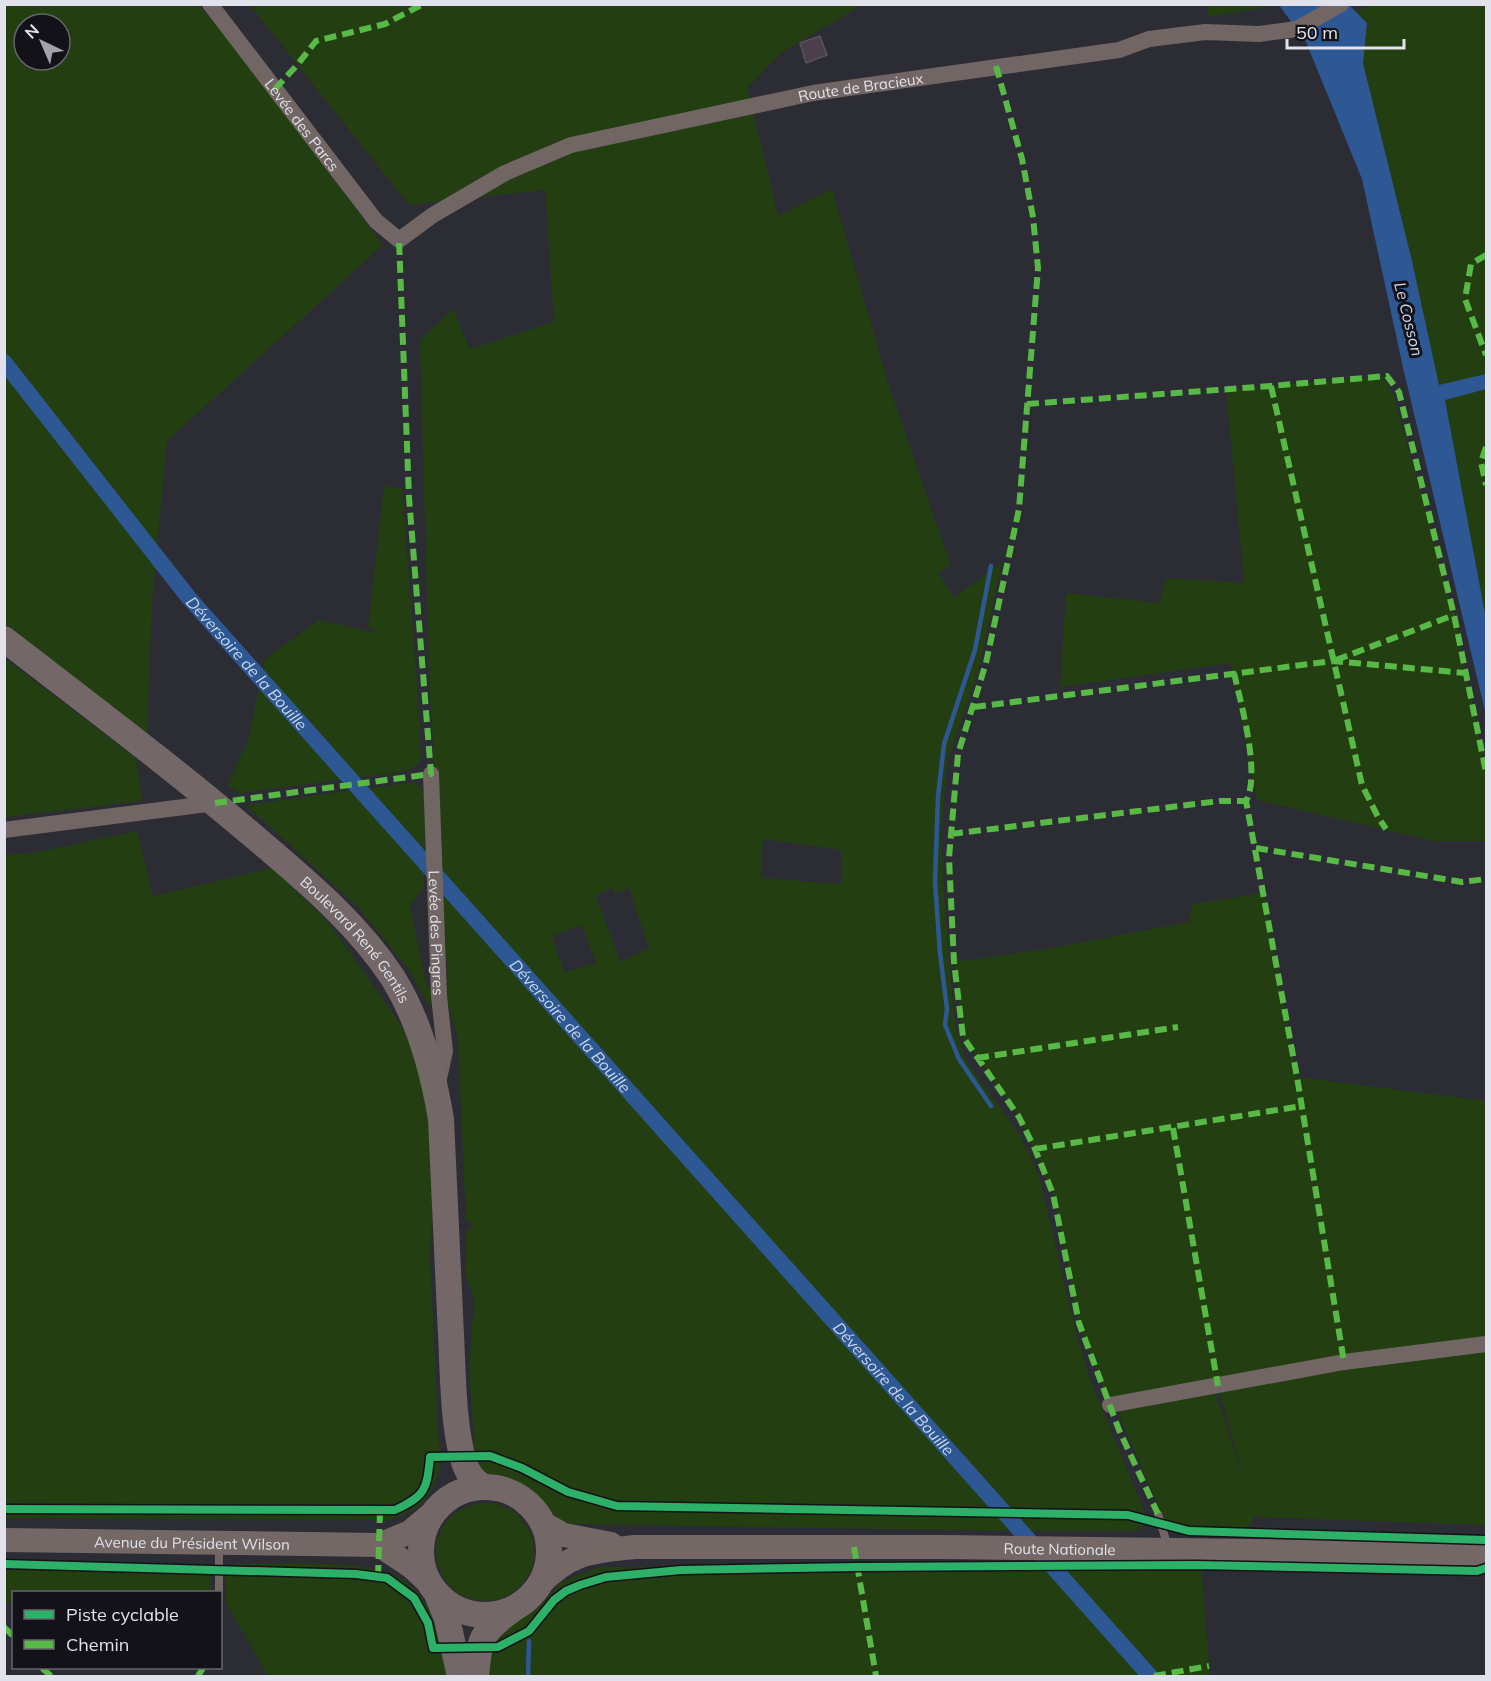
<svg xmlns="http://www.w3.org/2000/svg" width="1491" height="1681" viewBox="0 0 1491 1681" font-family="Mulish,sans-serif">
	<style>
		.green { fill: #233f12; fill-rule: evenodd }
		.water { fill: #2e5894 }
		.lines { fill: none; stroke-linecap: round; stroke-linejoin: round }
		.stream { stroke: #2e5894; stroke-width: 4.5 }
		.canal { stroke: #2e5894; stroke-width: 16 }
		.building { fill: #4b3f4d; stroke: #57545b; stroke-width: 1.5 }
		.service { stroke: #716664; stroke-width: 8 }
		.minor { stroke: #716664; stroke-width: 16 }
		.secondary { stroke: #746867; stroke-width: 24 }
		.primary { stroke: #736767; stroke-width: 26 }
		.quiet { stroke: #58b947; stroke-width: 6; stroke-dasharray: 12 6; stroke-linecap: butt }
		.cycleway-casing { stroke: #121218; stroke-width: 11 }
		.cycleway { stroke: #2db169; stroke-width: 8 }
		.labels { text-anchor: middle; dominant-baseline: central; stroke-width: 6; stroke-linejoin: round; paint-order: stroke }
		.street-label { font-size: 15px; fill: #e1e2eb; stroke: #121218 }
		.water-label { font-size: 16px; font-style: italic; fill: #ccd9ec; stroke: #121218 }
	</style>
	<rect width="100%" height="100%" fill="#2c2c34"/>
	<path class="green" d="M4 5H198L228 38 383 245 167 441 152 602 147 735 5 623ZM24 24H60V60H24Z
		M250 5H862L781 53 747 88 778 216 832 189 888 383 951 566 938 572 954 598 1002 562 978 672 947 761 941 834 945 912 955 1025 965 1059 1021 1137 1033 1162 1041 1184 1074 1325 1089 1377 1142 1506 1146 1518 1142 1528 1135 1531H1010L570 1524 556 1520 532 1493 512 1479 485 1472 478 1466 475 1455 469 1370 474 1299 465 1273 466 1230H471V1220L466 1221 458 1040 449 1006 430 1002 431 1009 408 968 358 907 246 805 415 782 425 793 424 887 410 906 427 988 448 985 429 676 420 340 453 309 470 349 554 322 545 190 409 205ZM763 839 841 850V884L761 878ZM612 888 615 894 629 888 649 948 620 962 596 895ZM582 925 596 963 564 972 552 936Z
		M1206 5V4L1277 5 1209 17Z
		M1370 5H1486V380V374L1439 386 1412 261 1363 63 1367 23 1356 12Z
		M1382 376 1394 396 1454 615 1486 769V841H1434L1257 800 1231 663 1060 687 1066 593 1159 603 1166 578 1244 583 1226 390Z
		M1486 389V619L1445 399Z
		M384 486 402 488 417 683 421 761 408 771 239 793 227 785 248 741 265 659 319 620 381 634 368 627Z
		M4 658 136 758 142 801 5 817Z
		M137 831 153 896 272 868 328 922 399 1022 417 1055 434 1156 430 1259 440 1466C432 1499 422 1510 388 1520L5 1518 4 855 33 853Z
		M1264 893 1297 1077 1486 1101V1525L1254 1517 1244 1535 1186 1534 1175 1530 1164 1519 1119 1415 1122 1408 1215 1391 1246 1487 1218 1386 1110 1405 1079 1323 1053 1194 1019 1117 963 1037 954 962 1046 949 1189 922 1192 904Z
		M436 1552a49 49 0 1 1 98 0a49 49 0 1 1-98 0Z
		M5 1563 203 1565 210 1573 211 1592H14L13 1603 5 1602Z
		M234 1564C275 1565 374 1557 406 1582 418 1591 431 1608 436 1622 443 1639 444 1659 447 1676H268L226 1603 225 1573Z
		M1201 1565 1210 1676H484L496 1631 538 1608 561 1582 599 1567Z"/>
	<path class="water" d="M1279 5H1349L1367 23 1363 63 1412 261 1439 385 1486 374V389L1445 400 1486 619V715L1404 372 1362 179 1306 42Z"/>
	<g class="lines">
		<path class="stream" d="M991 1106 959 1059 945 1025 947 1009 940 953 935 881 938 797 944 744 975 650 991 566
			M528 1676 529 1641"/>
		<path class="canal" id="s1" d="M4 362 189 598 1150 1676"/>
	</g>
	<path class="building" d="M820 36 827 55 806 63 800 43Z"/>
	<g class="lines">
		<path class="service" d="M1158 1514 1168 1547
			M219 1592V1545"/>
		<g class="minor">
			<path id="s2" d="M210 4 376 221 399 240 433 215 505 173 571 145 813 93 1119 50 1149 39 1205 32 1259 34 1297 29 1341 4"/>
			<path id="s3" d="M431 774 439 996 445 1051 438 1083"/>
			<path d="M4 830 215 803"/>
			<path d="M1110 1405 1344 1362 1486 1344"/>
		</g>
		<g class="secondary">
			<path d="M542 1523 564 1535 611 1544"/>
			<path id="s4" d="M4 1540 379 1545 410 1532 434 1512"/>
			<path d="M379 1545 412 1567 429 1583"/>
			<path id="s5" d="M539 1585C571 1552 590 1552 634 1547H944L1486 1554"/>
		</g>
		<g class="primary">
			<path id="s6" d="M4 639C92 707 180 773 264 845 311 885 359 926 393 978 419 1020 433 1071 441 1119 444 1191 448 1263 451 1335 453 1372 453 1428 464 1462 468 1474 473 1480 483 1487"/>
			<circle cx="485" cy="1551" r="64"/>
			<path d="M437 1594 447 1619 460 1676"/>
			<path d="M476 1676C479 1639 481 1632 512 1610"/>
		</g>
		<path class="quiet" d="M996 66 1022 159 1033 217 1038 268 1019 509 986 663 958 754 949 858 954 962 963 1037 1019 1117 1035 1149 1053 1194 1079 1323 1119 1430 1158 1514
			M275 89 298 64 316 41 385 24 423 4
			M1486 255 1471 264 1465 299 1486 355
			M1271 386 1362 785 1378 817 1386 829
			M1027 404 1271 386 1387 376 1399 392 1454 615 1486 772
			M1486 447 1481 462 1486 485
			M1336 660 1454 615
			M1234 673C1241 704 1261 774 1246 801L1297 1077 1344 1362
			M974 707 1333 661 1465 673
			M215 803 431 774 409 497 399 240
			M951 834 1220 801H1246
			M1256 848 1462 882 1486 879
			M977 1058 1178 1027
			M1173 1128 1218 1386
			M1035 1149 1302 1106
			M854 1547 876 1676
			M378 1577 380 1511
			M4 1627 14 1637
			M42 1668 51 1676
			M198 1676 203 1668
			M1154 1676 1209 1666"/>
		<g class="cycleway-casing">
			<path id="cycleway" d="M4 1509 395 1510C425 1496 427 1490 430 1457L490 1456 522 1468 568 1492 617 1506 1128 1515 1189 1531 1486 1540
				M4 1564 356 1574 387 1578 414 1598 428 1623 433 1648 498 1647 529 1631 554 1600 566 1591 580 1585 606 1577 681 1570 857 1567 1196 1565 1477 1571 1486 1568"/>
		</g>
		<use href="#cycleway" class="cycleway"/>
	</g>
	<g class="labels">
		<g class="street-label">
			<text stroke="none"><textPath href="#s2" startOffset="796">Route de Bracieux</textPath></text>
			<text stroke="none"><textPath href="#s2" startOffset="152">Levée des Parcs</textPath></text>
			<text stroke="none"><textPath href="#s3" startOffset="159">Levée des Pingres</textPath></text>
			<text stroke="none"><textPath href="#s6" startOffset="464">Boulevard René Gentils</textPath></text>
			<text stroke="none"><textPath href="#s4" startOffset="188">Avenue du Président Wilson</textPath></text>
			<text stroke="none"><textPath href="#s5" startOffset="531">Route Nationale</textPath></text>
		</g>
		<g class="water-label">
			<text transform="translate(1409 319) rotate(76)">Le Cosson</text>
			<text stroke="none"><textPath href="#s1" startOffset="387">Déversoire de la Bouille</textPath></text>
			<text stroke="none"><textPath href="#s1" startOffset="873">Déversoire de la Bouille</textPath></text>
			<text stroke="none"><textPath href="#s1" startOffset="1359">Déversoire de la Bouille</textPath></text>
		</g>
	</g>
	<rect width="1491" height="1681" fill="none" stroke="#e1e2eb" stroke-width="12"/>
	<rect x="12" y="1591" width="210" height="78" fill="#121218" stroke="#65656c" stroke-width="1.5"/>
	<rect x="24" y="1610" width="30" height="9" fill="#2db169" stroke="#65656c" stroke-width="1.5"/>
	<text x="66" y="1621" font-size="18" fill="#e1e2eb">Piste cyclable</text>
	<rect x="24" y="1640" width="30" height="9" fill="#58b947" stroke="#65656c" stroke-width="1.5"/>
	<text x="66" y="1651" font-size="18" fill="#e1e2eb">Chemin</text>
	<g transform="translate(42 42) rotate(316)"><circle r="28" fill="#121218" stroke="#65656c" stroke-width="1.5"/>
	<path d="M0-4.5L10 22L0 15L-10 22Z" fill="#a2a2ab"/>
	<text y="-9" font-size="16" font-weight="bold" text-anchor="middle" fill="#e1e2eb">N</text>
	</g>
	<path d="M1287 39v9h117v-9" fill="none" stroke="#e1e2eb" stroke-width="3"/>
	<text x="1296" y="39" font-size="18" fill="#e1e2eb" stroke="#121218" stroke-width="4.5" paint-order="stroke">50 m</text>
</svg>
